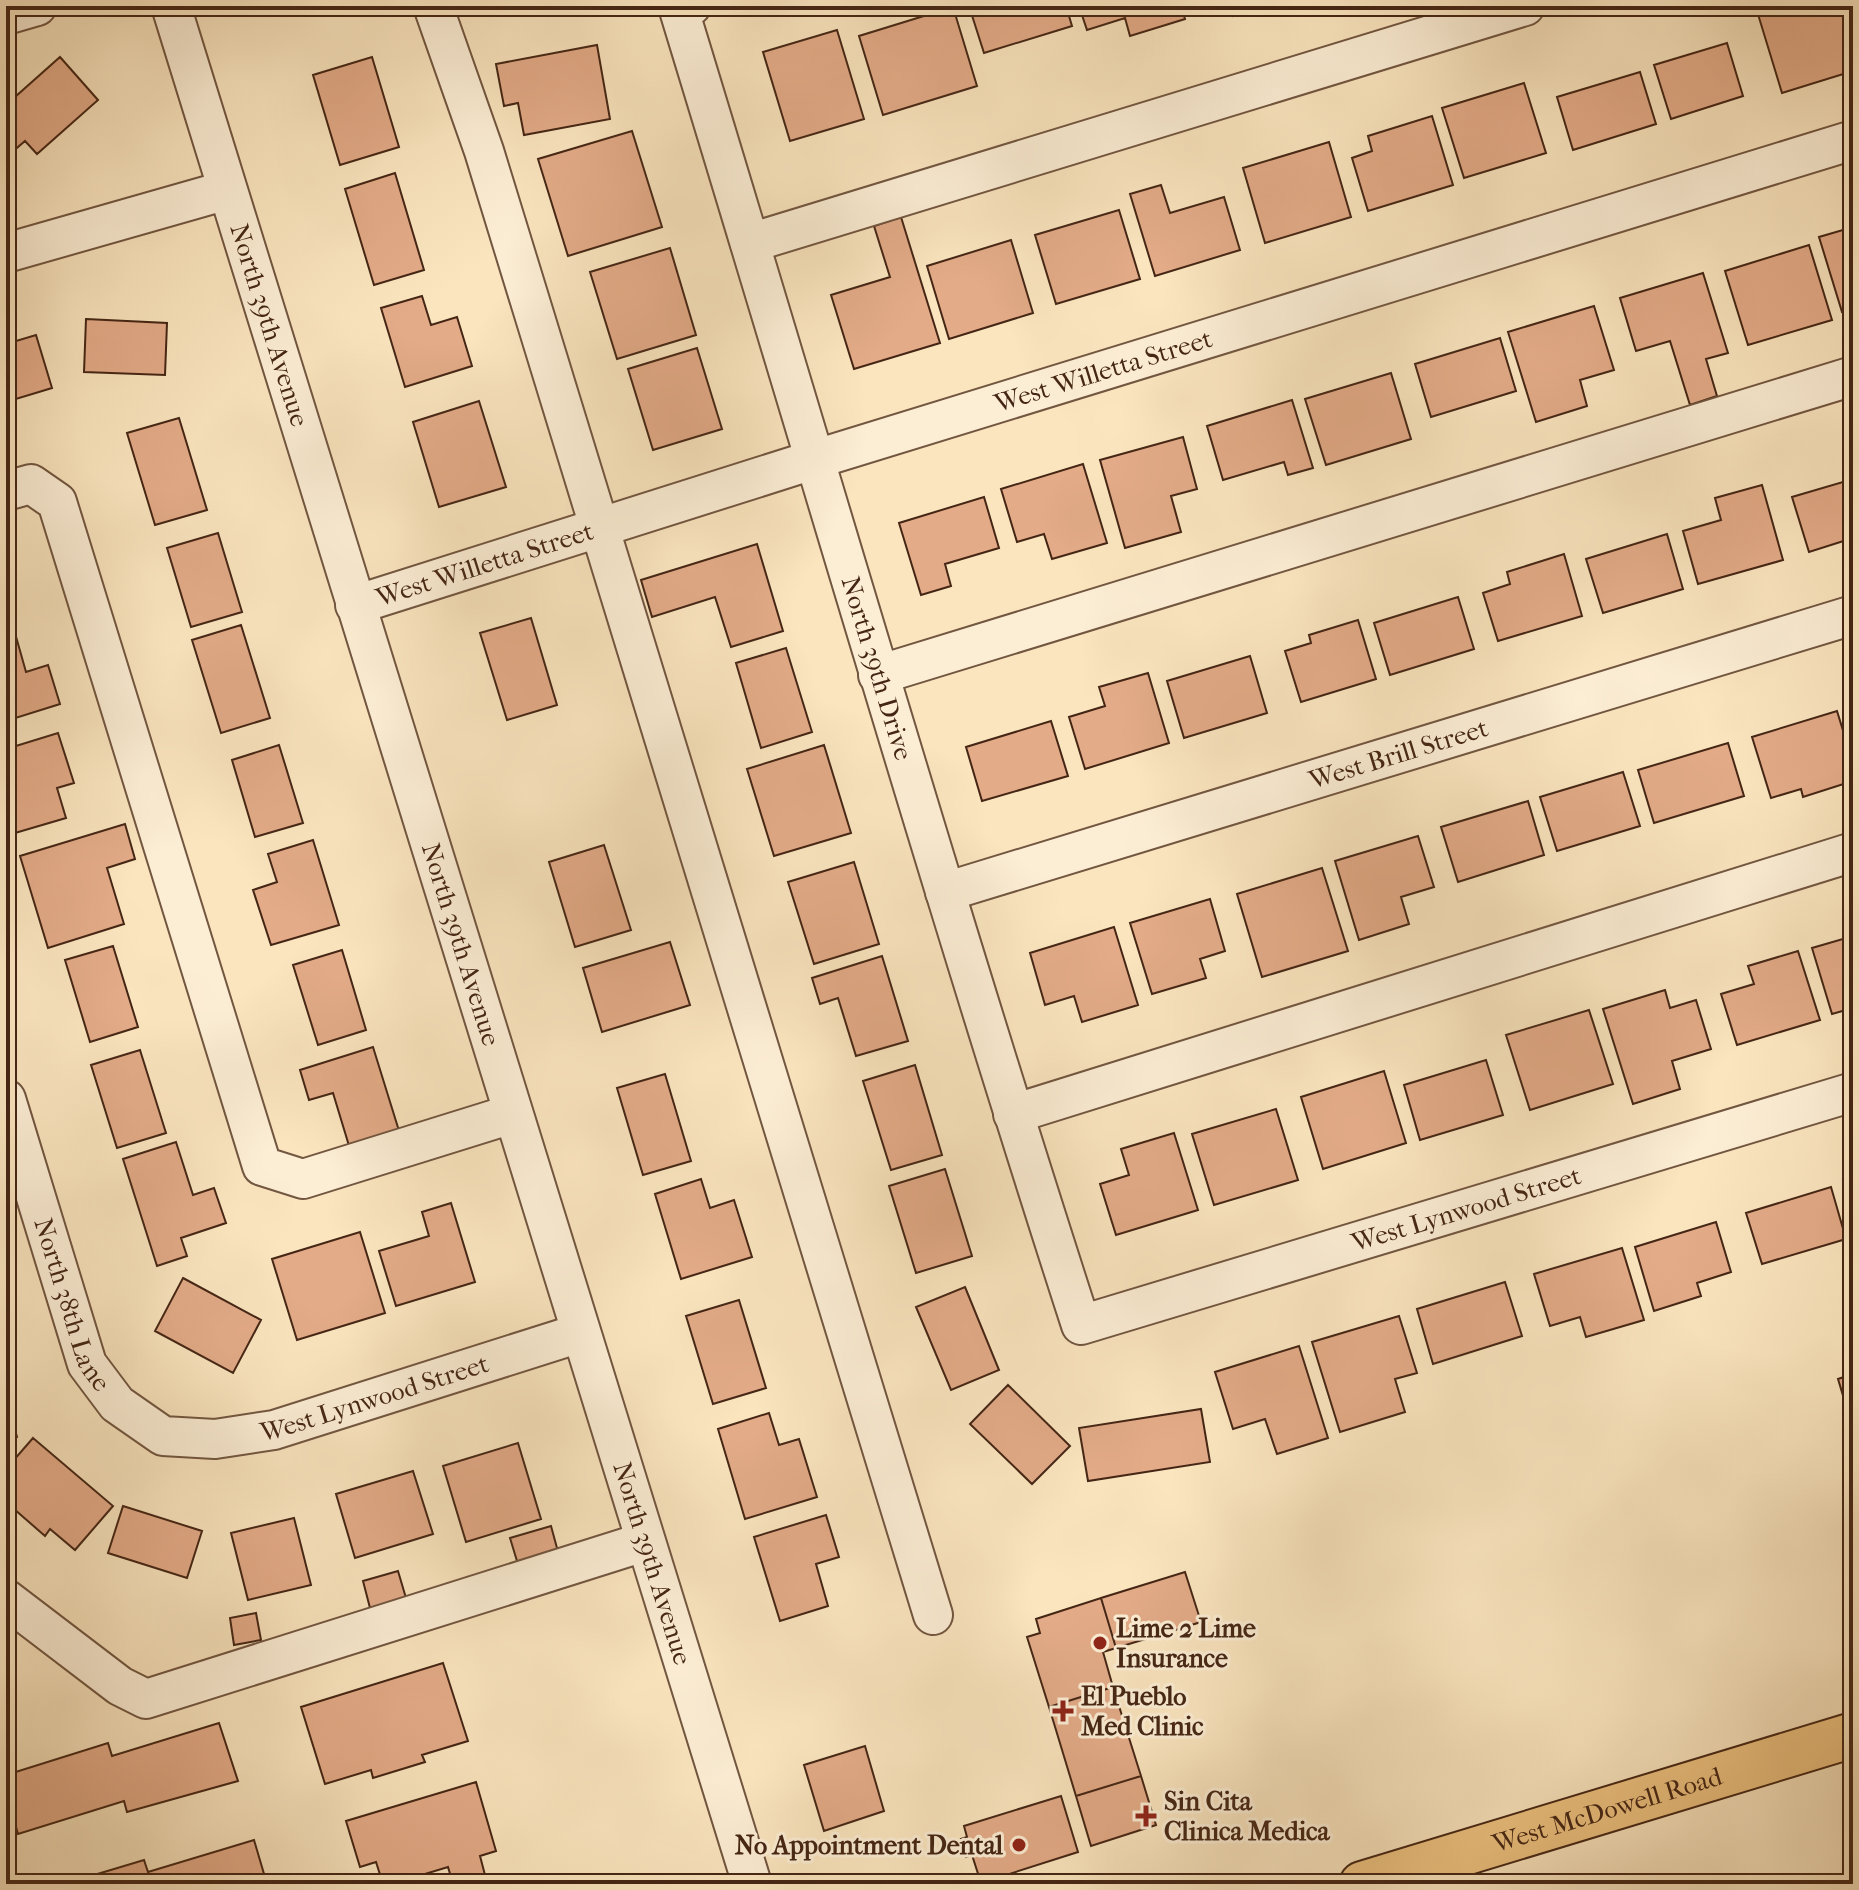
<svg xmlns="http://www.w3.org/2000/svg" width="1859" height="1890" viewBox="0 0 1859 1890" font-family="'IM FELL French Canon',serif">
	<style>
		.building { fill: #e3ab88; stroke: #452615; stroke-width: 2 }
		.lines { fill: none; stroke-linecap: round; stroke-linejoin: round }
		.minor-casing { stroke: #725640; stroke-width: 42 }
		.major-casing { stroke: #452615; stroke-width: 48 }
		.minor { stroke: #fceed5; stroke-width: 38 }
		.major { stroke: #edc280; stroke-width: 44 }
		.poi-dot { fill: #8f2418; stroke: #fceed5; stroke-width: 3 }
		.labels { text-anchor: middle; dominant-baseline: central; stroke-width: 6; stroke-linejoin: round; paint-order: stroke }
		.street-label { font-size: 26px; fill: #452615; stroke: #fceed5 }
		.poi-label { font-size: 26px; font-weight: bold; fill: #452615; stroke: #fceed5; text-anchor: start }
	</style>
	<rect width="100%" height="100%" fill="#fae5bf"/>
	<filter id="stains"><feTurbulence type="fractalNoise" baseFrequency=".0025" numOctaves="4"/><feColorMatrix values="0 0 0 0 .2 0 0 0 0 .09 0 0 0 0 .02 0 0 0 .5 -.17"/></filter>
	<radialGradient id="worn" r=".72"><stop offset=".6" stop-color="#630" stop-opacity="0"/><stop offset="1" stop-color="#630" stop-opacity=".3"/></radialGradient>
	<path class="building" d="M558 6H577L573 14Z
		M969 6H1066L1072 26 984 53Z
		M1079 6H1181L1185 19 1130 36 1125 18 1087 30Z
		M1230 6H1267L1233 16Z
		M1772 6H1848L1853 24V71L1782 93 1757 11Z
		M953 7 977 86 883 115 859 36Z
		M837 30 864 119 790 141 763 52Z
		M1727 43 1743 96 1671 119 1654 65Z
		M597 45 610 119 524 135 518 103 504 106 496 64Z
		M60 57 98 100 37 154 25 141 10 154 6 150V105Z
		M372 57 399 147 340 165 313 75Z
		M1640 72 1656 124 1573 150 1557 97Z
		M1524 83 1546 153 1464 178 1442 108Z
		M1432 116 1453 185 1368 211 1352 158 1372 151 1368 136Z
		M632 131 662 227 568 256 538 159Z
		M1329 142 1351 217 1265 243 1243 168Z
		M395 173 424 270 374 285 345 189Z
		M1161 185 1170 213 1224 197 1240 250 1155 276 1130 194Z
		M1119 210 1140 279 1056 304 1035 235Z
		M901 217 940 343 854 369 831 295 890 277 874 226Z
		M1853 227V308L1842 312 1819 237Z
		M1011 240 1033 313 949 339 927 266Z
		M1809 245 1832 320 1748 345 1725 271Z
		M670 248 696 335 617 359 590 272Z
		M1703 273 1728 353 1706 359 1717 396 1690 405 1670 341 1636 351 1620 298Z
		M422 296 431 325 457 317 472 366 405 387 381 308Z
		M1594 306 1614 370 1580 380 1587 406 1536 422 1508 332Z
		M86 319 167 323 165 375 84 372Z
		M36 335 52 388 6 402V344Z
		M1500 338 1516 391 1431 417 1415 364Z
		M697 348 722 429 653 450 628 369Z
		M1391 373 1411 439 1326 465 1305 399Z
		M1292 400 1313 468 1288 475 1284 462 1223 480 1207 426Z
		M479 401 506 487 439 507 413 422Z
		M179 418 207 510 155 525 127 433Z
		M1183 437 1197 489 1171 496 1181 532 1125 548 1100 460Z
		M1083 464 1107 543 1052 559 1044 534 1017 542 1001 489Z
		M1853 479V538L1809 552 1792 497Z
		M1762 485 1783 560 1698 584 1683 531 1721 520 1715 498Z
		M984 497 999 548 945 564 951 586 921 595 899 523Z
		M218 533 242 612 191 627 167 548Z
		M1667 534 1683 589 1603 613 1586 559Z
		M757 544 783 631 731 647 715 597 652 617 641 580Z
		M1564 554 1582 616 1498 641 1483 593 1510 584 1507 572Z
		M1458 597 1474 649 1390 675 1374 623Z
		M531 618 557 705 507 720 480 633Z
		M1358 620 1376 679 1301 702 1285 651 1311 643 1309 635Z
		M241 625 270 718 221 733 192 640Z
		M15 633 26 672 48 665 60 704 6 721V636Z
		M786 648 812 732 761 748 736 663Z
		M1250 656 1267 713 1184 738 1167 681Z
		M1148 673 1169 743 1085 769 1069 717 1105 706 1099 687Z
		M1837 711 1853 763V781L1803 797 1801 789 1771 798 1752 737Z
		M1051 721 1068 776 982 801 966 747Z
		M58 733 74 783 57 788 66 818 15 833 6 805V749Z
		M1728 743 1744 796 1654 823 1638 770Z
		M279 745 303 823 255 837 232 760Z
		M824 745 851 833 774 856 747 769Z
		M1623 772 1640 826 1557 851 1540 797Z
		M1528 801 1544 855 1458 882 1441 827Z
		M125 824 135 859 107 868 124 924 48 948 20 856Z
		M1418 836 1434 887 1401 897 1409 924 1359 940 1335 861Z
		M313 840 339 925 271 945 253 890 277 882 268 854Z
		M604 845 631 930 575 947 549 862Z
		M854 862 879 944 814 964 788 882Z
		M1322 868 1348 951 1262 977 1237 894Z
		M1210 899 1225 951 1200 959 1206 978 1152 994 1130 923Z
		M1114 927 1138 1005 1082 1022 1074 996 1045 1005 1030 953Z
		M1853 936V1008L1832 1014 1812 948Z
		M670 942 690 1005 602 1032 583 968Z
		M113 946 138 1027 90 1042 65 960Z
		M342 950 366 1030 318 1045 293 965Z
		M1798 951 1820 1020 1737 1045 1721 994 1754 984 1748 966Z
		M882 956 908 1041 856 1056 838 998 820 1004 812 978Z
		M1665 990 1670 1008 1696 1000 1711 1049 1672 1061 1680 1089 1633 1104 1603 1009Z
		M1589 1010 1613 1084 1530 1110 1506 1035Z
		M373 1047 400 1134 350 1149 333 1093 309 1100 300 1070Z
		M140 1050 166 1133 117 1148 91 1065Z
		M1486 1060 1503 1115 1420 1140 1404 1085Z
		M915 1065 942 1155 891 1170 863 1081Z
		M1384 1071 1406 1143 1323 1169 1301 1097Z
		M665 1074 691 1161 643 1175 617 1088Z
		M1276 1109 1298 1180 1214 1205 1192 1134Z
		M1174 1133 1198 1210 1116 1235 1100 1184 1129 1175 1121 1149Z
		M176 1142 193 1195 214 1188 226 1223 181 1238 187 1256 157 1266 123 1159Z
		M945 1169 972 1256 916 1273 889 1186Z
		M1853 1177V1211L1843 1180Z
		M701 1179 710 1208 734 1200 752 1257 681 1279 655 1194Z
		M1831 1187 1846 1239 1762 1264 1746 1213Z
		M451 1203 475 1282 396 1306 379 1251 429 1236 422 1212Z
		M1716 1222 1731 1272 1697 1283 1701 1296 1654 1311 1635 1247Z
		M360 1232 385 1313 297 1340 272 1259Z
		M1622 1248 1644 1320 1586 1337 1580 1317 1550 1326 1534 1274Z
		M183 1278 261 1320 233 1373 155 1331Z
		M1505 1282 1522 1336 1433 1364 1417 1309Z
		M965 1287 999 1370 951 1390 916 1307Z
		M739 1300 766 1388 713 1404 686 1316Z
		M1399 1316 1417 1373 1395 1379 1405 1412 1340 1432 1312 1342Z
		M1299 1346 1328 1438 1277 1454 1265 1419 1233 1429 1215 1372Z
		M1853 1374V1429L1838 1379Z
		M1008 1385 1070 1446 1032 1484 970 1424Z
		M6 1400 17 1437 6 1441Z
		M1201 1409 1210 1462 1088 1481 1079 1428Z
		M769 1413 779 1445 799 1439 817 1497 745 1519 718 1429Z
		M33 1438 113 1506 75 1550 50 1529 45 1536 6 1502V1469Z
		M518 1443 541 1519 466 1542 443 1466Z
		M413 1471 433 1534 355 1558 336 1494Z
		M123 1506 202 1531 187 1578 108 1553Z
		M826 1515 839 1557 816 1564 828 1606 780 1621 754 1537Z
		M294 1518 311 1585 248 1600 231 1533Z
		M551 1526 560 1559 520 1571 510 1538Z
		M398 1571 406 1598 370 1608 363 1581Z
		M1185 1572 1201 1622 1116 1648 1101 1598Z
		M1101 1598 1116 1648 1103 1652 1113 1687 1049 1707 1027 1637 1040 1633 1036 1619Z
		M256 1613 261 1640 234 1645 230 1618Z
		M443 1663 468 1741 422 1755 425 1762 373 1778 371 1770 325 1784 301 1707Z
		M1113 1687 1141 1776 1076 1796 1049 1707Z
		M219 1723 238 1781 127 1812 124 1801 18 1834 14 1820 6 1822V1775L108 1743 112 1756Z
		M865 1746 884 1811 824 1831 804 1765Z
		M1141 1776 1156 1825 1091 1846 1076 1796Z
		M476 1782 496 1851 480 1856 485 1875 453 1884 448 1867 392 1884H383L376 1862 360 1867 346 1821Z
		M1061 1796 1078 1852 981 1883 972 1855 966 1857 961 1839 967 1837 964 1826Z
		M254 1840 267 1884H64L144 1860 148 1872Z"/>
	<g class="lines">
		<g class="minor-casing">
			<g id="minor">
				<path id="s1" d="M171 6 752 1884"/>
				<path d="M433 6 484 151 933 1615"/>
				<path id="s2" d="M691 6 679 10C813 448 940 889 1081 1325L1853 1092"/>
				<path d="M6 15 37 6"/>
				<path d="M750 243 1525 6"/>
				<path d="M6 253 227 190"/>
				<path d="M6 491 31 484 57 502 262 1166 303 1179 512 1114"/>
				<path id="s3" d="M355 605 816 459 1853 140"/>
				<path d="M878 675 1853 376"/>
				<path id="s4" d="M945 892 1853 615"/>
				<path id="s5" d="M6 1099 87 1364 117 1404 163 1436 215 1439 274 1430 580 1333"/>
				<path d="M1013 1114 1853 852"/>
				<path d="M6 1599 120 1686 146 1699 644 1542"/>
			</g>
		</g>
		<g class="major-casing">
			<g id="major">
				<path id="s6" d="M1362 1884 1853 1735"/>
			</g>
		</g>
		<use href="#minor" class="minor"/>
		<use href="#major" class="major"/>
	</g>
	<g class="poi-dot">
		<circle cx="1100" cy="1643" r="8"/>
		<path d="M1059 1699h8v8h8v8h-8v8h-8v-8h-8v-8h8z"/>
		<path d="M1142 1804h8v8h8v8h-8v8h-8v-8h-8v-8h8z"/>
		<circle cx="1019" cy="1845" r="8"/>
	</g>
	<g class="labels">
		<g class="street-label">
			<text stroke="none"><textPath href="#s1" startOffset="334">North 39th Avenue</textPath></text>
			<text stroke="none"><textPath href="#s3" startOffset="784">West Willetta Street</textPath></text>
			<text stroke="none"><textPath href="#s3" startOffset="136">West Willetta Street</textPath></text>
			<text stroke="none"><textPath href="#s2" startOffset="700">North 39th Drive</textPath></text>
			<text stroke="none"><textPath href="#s4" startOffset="474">West Brill Street</textPath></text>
			<text stroke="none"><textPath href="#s1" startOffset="982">North 39th Avenue</textPath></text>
			<text stroke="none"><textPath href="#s2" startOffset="1790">West Lynwood Street</textPath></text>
			<text stroke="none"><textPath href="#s5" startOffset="216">North 38th Lane</textPath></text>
			<text stroke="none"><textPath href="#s5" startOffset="600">West Lynwood Street</textPath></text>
			<text stroke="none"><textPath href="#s1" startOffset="1630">North 39th Avenue</textPath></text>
			<text stroke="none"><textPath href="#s6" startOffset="256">West McDowell Road</textPath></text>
		</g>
		<g class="poi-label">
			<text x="1116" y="1628">Lime 2 Lime<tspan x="1116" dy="30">Insurance</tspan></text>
			<text x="1081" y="1696">El Pueblo<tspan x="1081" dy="30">Med Clinic</tspan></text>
			<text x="1164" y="1801">Sin Cita<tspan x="1164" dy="30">Clinica Medica</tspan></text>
			<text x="1003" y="1845" text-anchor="end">No Appointment Dental</text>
		</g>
	</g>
	<rect width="1859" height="1890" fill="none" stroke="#fae5bf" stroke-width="32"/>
	<rect x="8" y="8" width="1843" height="1874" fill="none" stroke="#452615" stroke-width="4"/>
	<rect x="16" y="16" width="1827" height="1858" fill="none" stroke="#452615" stroke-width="2"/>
	<rect width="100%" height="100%" filter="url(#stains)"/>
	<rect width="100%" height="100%" fill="url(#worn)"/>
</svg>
